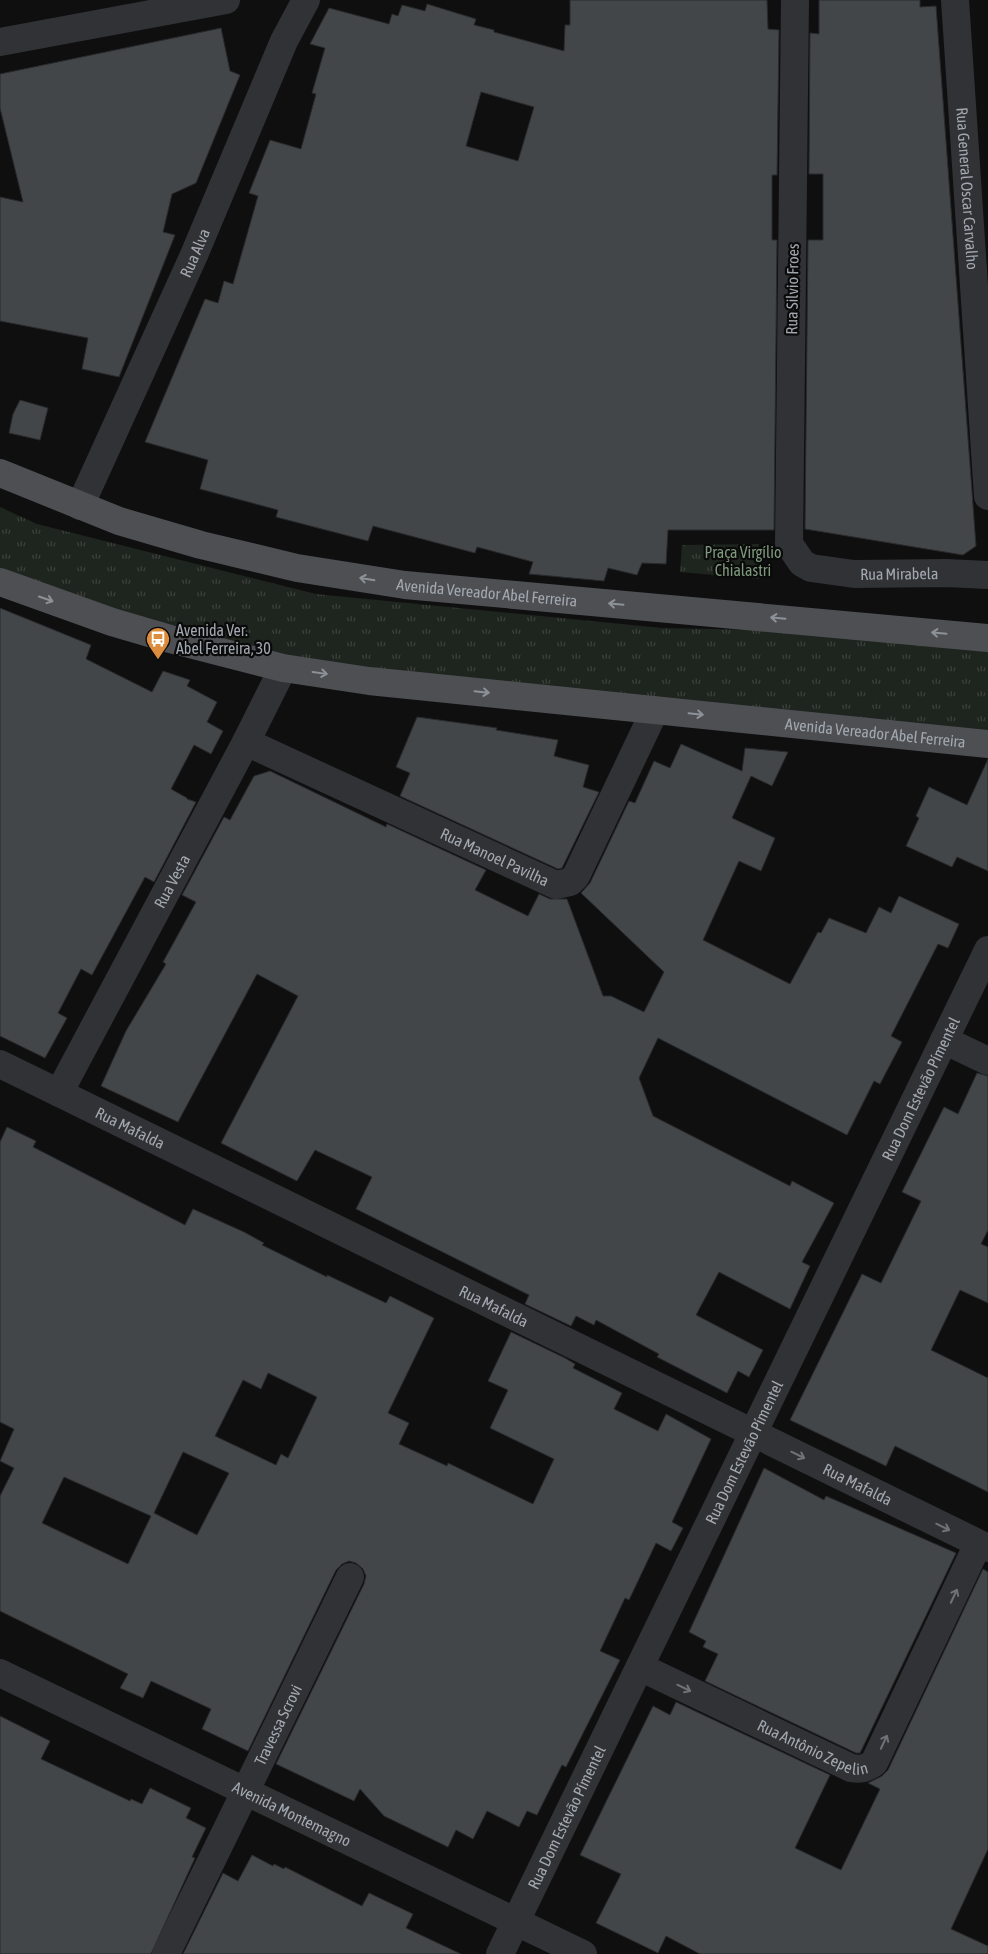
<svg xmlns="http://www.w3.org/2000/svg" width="988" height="1954" viewBox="0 0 988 1954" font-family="'Asap Condensed',sans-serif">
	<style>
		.park { fill: url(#park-tufts) }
		.building { fill: #434648; stroke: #292a2c; fill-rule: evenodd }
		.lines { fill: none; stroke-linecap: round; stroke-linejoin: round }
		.minor { stroke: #313235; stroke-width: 28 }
		.tertiary { stroke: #313235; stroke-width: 28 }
		.primary { stroke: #4d4f53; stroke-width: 28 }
		.oneway { stroke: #8d9299 }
		.oneway2 { stroke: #6f7379 }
		.labels { text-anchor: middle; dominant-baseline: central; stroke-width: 4.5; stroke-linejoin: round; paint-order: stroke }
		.street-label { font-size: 16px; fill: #a2a8b0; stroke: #0a0a0b }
		.park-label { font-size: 16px; fill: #7e997b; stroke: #0a0a0b }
		.poi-label { font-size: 16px; fill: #a2a8b0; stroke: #0a0a0b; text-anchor: start }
	</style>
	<defs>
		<pattern id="park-tufts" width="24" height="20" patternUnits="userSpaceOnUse" patternTransform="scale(1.25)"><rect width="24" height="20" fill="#1e241e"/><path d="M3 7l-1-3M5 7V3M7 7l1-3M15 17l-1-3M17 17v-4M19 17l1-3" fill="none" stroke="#3c413c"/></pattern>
	</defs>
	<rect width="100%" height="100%" fill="#0f0f10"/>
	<path class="park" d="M0 507 37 524 316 594 662 628 763 630 988 649V733L288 661 0 575Z
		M759 544V579L680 572 682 545Z"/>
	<path class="building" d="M570 0H767L768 29 779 30 777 175H772V240H777L774 530H668L666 564 642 563 637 575 608 568 604 581 529 574 533 562 477 547 475 553 373 526 368 541 276 517 278 510 200 489 208 460 145 442 205 299 218 303 224 281 233 284 258 196 249 193 270 140 301 149 316 94 312 93 325 48 310 44 329 8 389 24 392 14 398 16 402 5 425 11 427 4 476 19 474 25 494 30V32L564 51 565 25H570ZM481 92 534 107 518 161 466 146Z
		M819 0H920V7L936 6 976 546 963 555 805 529 808 240H823V174H809L810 33 819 34Z
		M221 28 230 71 240 75 196 183 172 194 163 232 175 235 119 377 82 369 88 338 0 321V197L23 202 0 108V74Z
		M20 400 48 408 40 440 9 433 13 414Z
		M0 608 91 645 86 659 152 692 163 671 190 680 187 686 217 702 207 722 223 731 211 754 194 745 171 789 187 798V799L196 802 154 882 145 877 92 975 81 969 58 1013 67 1018 45 1058 0 1036Z
		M417 717 497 728 496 730 558 740 554 756 589 765 583 787 599 792 562 868 558 869 400 796 410 773 396 767Z
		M681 744 742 771 745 748 788 752 772 786 751 776 732 818 775 838 761 871 739 861 703 940 790 984 818 932 821 933 829 918 866 933 879 907 891 913 899 896 959 924 948 948 938 944 891 1036 902 1042 880 1084 874 1081 847 1135 658 1038 639 1078 653 1116 790 1186 792 1181 834 1203 802 1262 810 1266 790 1309 719 1272 696 1315 763 1350 749 1377 738 1371 727 1393 657 1357 659 1354 596 1320 594 1325 576 1316 571 1326 525 1304 529 1295 356 1209 372 1177 315 1150 297 1181 221 1143 298 996 257 974 178 1122 101 1086 126 1031 166 964 163 962 196 902 182 895 224 817 230 820 254 776 270 771 386 827 387 824 486 870 475 890 528 916 539 894 550 899H567L603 996H611L644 1012 664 972 581 893 590 883 629 801 635 803 654 761 670 768Z
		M988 759V871L957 857 952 867 906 846 919 818 916 816 929 787 967 805Z
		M977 1073 988 1076V1230L981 1244 988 1247V1303L960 1290 931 1350 988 1378V1492L895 1446 886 1466 790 1420 862 1274 881 1283 921 1201 902 1192 944 1107 958 1114Z
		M7 1127 36 1141 33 1147 185 1225 193 1209 244 1232 264 1243 262 1245 327 1277V1275L386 1303 390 1296 434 1318 388 1413 409 1423 399 1444 447 1466 448 1463 533 1504 554 1459 490 1428 508 1390 488 1381 511 1332 565 1358 575 1364 573 1368 622 1393 614 1409 658 1431 666 1414 711 1439 672 1522 683 1528 671 1551 656 1543 629 1600 625 1598 600 1651 620 1660 566 1767 562 1765 537 1815 527 1811 519 1827 487 1811 473 1839 456 1830 448 1847 384 1816 360 1789 354 1801 276 1764 364 1584 366 1576 363 1569 356 1563 349 1561 342 1564 336 1570 248 1751 202 1729 211 1709 151 1681 143 1698 120 1688 128 1674 0 1611V1496L14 1468 0 1461 14 1429 0 1422V1142ZM268 1373 317 1397 288 1458 281 1454 276 1465 215 1436 243 1380 261 1389ZM183 1452 229 1473 197 1535 154 1513ZM64 1477 151 1516 128 1564 42 1523Z
		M764 1468 824 1500 826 1496 956 1553 860 1753H856L705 1681 718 1654 703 1647 706 1641 689 1632Z
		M983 1569 988 1572V1849L951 1929 988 1946V1954H700L666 1936 658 1953 596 1923 621 1874 580 1855 653 1706 670 1715 676 1702 830 1775 795 1848 841 1870 880 1789 868 1783 882 1776 888 1770Z
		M0 1716 50 1741 41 1759 130 1801 131 1799 142 1804 150 1788 191 1808 186 1818 206 1828 192 1857 195 1858 151 1954H0Z
		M252 1855 273 1866 274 1864 284 1869 285 1867 362 1906 369 1893 413 1914 406 1928 461 1954H183L223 1873 238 1881Z"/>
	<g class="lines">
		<g class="minor">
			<path id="s1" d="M795 0 789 544 802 563 811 568 854 574 946 573 988 575"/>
			<path id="s2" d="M955 0 988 496"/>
			<path d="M0 42 226 0"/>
			<path id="s3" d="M80 506 194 255 284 41 306 0"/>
			<path id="s4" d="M246 742 556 885 570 882 576 876 655 710"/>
			<path d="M944 1040 988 1061"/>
			<path id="s5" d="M0 1064 988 1548"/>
			<path id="s6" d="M59 1093 246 742 283 668"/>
			<path id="s7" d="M640 1667 851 1768C861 1770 866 1768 874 1763L978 1544"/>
			<path id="s8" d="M166 1954 350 1577"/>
			<path id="s9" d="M500 1954 988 950"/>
		</g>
		<path class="tertiary" id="s10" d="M0 1673 583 1954"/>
		<g class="primary">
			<path id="s11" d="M0 473 119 521 201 545 297 568 405 585 988 638"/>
			<path id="s12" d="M0 582 112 622 170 639 283 668 369 681 988 744"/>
		</g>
	</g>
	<defs><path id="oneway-shaft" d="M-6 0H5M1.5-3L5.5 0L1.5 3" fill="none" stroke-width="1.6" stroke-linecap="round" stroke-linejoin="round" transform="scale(1.25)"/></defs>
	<g class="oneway">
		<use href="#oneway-shaft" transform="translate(367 579) rotate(-171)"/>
		<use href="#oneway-shaft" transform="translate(46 599) rotate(19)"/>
		<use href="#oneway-shaft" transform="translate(616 604) rotate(-175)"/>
		<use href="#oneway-shaft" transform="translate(778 618) rotate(-175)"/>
		<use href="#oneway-shaft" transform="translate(939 633) rotate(-175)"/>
		<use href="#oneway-shaft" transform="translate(320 673) rotate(8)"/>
		<use href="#oneway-shaft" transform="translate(482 692) rotate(6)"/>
		<use href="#oneway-shaft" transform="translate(696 714) rotate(6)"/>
	</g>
	<g class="oneway2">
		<use href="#oneway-shaft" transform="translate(798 1455) rotate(26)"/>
		<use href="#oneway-shaft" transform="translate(943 1527) rotate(26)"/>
		<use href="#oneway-shaft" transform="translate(954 1596) rotate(-65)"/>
		<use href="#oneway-shaft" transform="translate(684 1688) rotate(26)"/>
		<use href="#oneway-shaft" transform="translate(884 1742) rotate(-65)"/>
	</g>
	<defs>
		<g id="bus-pin" transform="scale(1.25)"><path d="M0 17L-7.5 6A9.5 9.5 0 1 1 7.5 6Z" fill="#db8d3d" stroke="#0a0a0b"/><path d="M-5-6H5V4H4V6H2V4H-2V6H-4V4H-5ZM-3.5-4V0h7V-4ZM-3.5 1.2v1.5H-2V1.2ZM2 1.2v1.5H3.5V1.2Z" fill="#fff"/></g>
	</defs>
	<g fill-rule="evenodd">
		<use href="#bus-pin" x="158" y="639"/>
	</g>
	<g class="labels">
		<g class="street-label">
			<text stroke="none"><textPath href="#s2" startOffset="189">Rua General Oscar Carvalho</textPath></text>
			<text stroke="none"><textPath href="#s3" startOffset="278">Rua Alva</textPath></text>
			<text transform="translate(792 289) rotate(-89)">Rua Silvio Froes</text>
			<text stroke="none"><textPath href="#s1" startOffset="666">Rua Mirabela</textPath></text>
			<text stroke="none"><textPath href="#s11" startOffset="504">Avenida Vereador Abel Ferreira</textPath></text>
			<text stroke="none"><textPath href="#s12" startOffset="892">Avenida Vereador Abel Ferreira</textPath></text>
			<text stroke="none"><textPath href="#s4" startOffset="274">Rua Manoel Pavilha</textPath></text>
			<text stroke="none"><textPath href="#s6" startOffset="240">Rua Vesta</textPath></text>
			<text stroke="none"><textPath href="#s9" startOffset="962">Rua Dom Estevão Pímentel</textPath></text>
			<text stroke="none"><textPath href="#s5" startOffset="145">Rua Mafalda</textPath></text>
			<text stroke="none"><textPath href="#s5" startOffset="550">Rua Mafalda</textPath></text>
			<text stroke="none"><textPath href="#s9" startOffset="558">Rua Dom Estevão Pímentel</textPath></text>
			<text stroke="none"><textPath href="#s5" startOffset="955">Rua Mafalda</textPath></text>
			<text stroke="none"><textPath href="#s8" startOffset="255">Travessa Scrovi</textPath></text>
			<text stroke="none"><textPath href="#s7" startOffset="191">Rua Antônio Zepelin</textPath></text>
			<text stroke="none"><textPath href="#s10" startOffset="324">Avenida Montemagno</textPath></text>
			<text stroke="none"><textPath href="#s9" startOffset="152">Rua Dom Estevão Pímentel</textPath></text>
		</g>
		<g class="park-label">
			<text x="743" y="552">Praça Virgílio<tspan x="743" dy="18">Chialastri</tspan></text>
		</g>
		<g class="poi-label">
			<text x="176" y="630">Avenida Ver.<tspan x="176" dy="18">Abel Ferreira, 30</tspan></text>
		</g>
	</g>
</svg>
